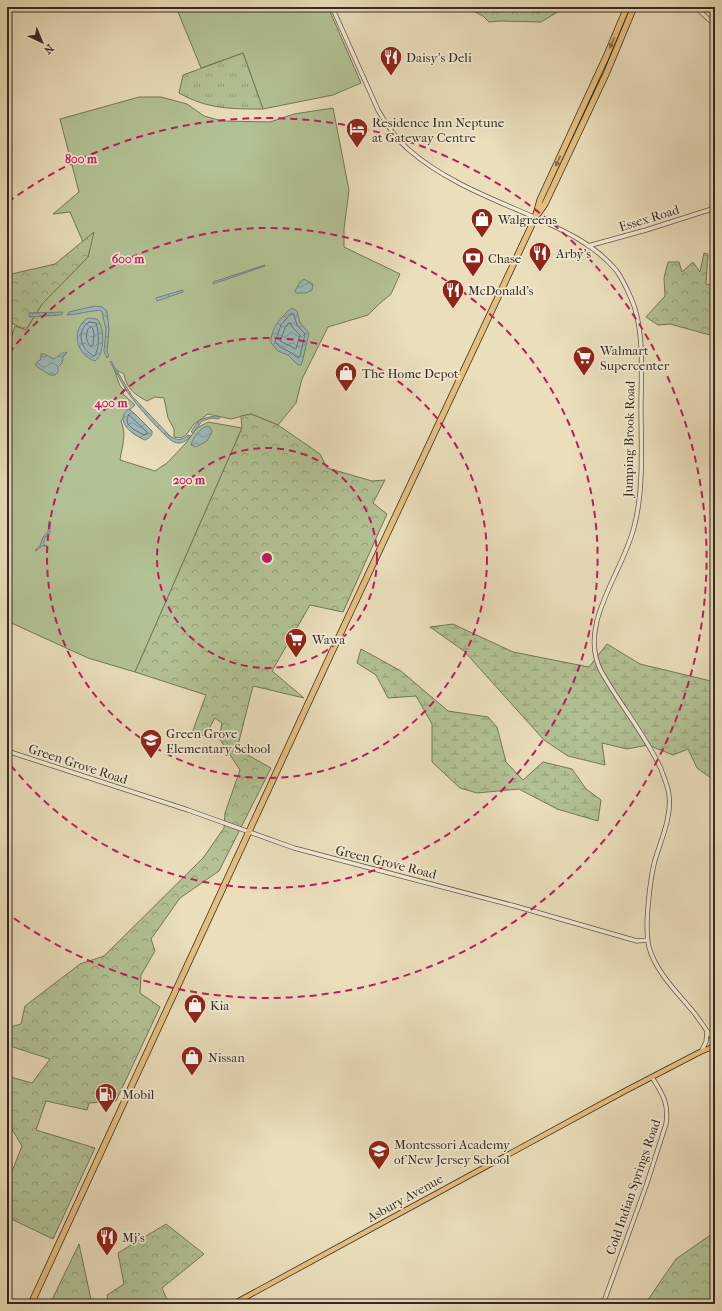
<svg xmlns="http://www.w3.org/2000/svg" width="722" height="1311" viewBox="0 0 722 1311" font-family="'IM FELL French Canon',serif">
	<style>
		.green { fill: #b2c294; stroke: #74765a }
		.forest { fill: url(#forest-crowns); stroke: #74765a }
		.wetland { fill: url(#wetland-marsh); stroke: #74765a }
		.park { fill: url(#park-tufts); stroke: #74765a }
		.water { fill: url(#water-waves); stroke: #74807e }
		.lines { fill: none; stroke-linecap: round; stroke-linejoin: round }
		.shore { stroke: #6a726e; stroke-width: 1 }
		.minor-casing { stroke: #645748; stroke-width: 5 }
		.major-casing { stroke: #372a21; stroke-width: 6 }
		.highway-casing { stroke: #372a21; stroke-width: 7 }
		.minor { stroke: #f1ead3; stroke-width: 3.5 }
		.major { stroke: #e5bf7e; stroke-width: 4.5 }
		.highway { stroke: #e5bf7e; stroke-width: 5.5 }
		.oneway { fill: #856d4b }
		.ring { fill: none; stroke: #c2185b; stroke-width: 2; stroke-dasharray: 7 5 }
		.labels { text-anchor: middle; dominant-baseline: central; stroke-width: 3.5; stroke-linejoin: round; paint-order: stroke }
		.poi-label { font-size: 13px; fill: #372a21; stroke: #f1ead3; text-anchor: start }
		.street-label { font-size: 13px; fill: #372a21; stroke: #f1ead3 }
		.centre { fill: #c2185b; stroke: #f1ead3; stroke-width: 2 }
		.ring-label { font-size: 12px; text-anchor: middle; font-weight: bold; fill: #c2185b; stroke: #f1ead3; stroke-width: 3.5; stroke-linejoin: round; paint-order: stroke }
	</style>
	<defs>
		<pattern id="forest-crowns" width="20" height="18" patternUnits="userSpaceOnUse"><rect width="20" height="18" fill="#b2c294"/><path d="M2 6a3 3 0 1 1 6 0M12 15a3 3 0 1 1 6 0" fill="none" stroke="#929e78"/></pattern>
		<pattern id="wetland-marsh" width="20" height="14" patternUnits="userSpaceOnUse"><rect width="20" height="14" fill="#b2c294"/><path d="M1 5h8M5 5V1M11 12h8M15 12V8" fill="none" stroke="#929e78"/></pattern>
		<pattern id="park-tufts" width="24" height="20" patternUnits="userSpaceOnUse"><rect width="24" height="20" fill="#b2c294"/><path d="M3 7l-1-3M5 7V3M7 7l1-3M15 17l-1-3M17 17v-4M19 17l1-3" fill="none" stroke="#929e78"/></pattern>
		<pattern id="water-waves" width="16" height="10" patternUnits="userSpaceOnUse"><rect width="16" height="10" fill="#9db9bc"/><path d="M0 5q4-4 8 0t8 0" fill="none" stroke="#819798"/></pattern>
	</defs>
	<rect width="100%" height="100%" fill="#eadebb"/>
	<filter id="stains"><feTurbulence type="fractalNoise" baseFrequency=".005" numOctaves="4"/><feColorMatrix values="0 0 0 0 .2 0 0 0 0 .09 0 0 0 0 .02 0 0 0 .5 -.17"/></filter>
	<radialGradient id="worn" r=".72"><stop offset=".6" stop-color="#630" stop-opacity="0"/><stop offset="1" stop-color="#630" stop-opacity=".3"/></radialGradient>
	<path class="green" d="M176 7H328L361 83 333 95 263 109 243 53 201 68Z
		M139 97H161L187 104 204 116 222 121 270 122 294 114 333 108 349 190 344 229V247L400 274 391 294 379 304 368 315 328 327 302 379 296 403 278 425 251 414 231 419 208 414 194 424 186 435 181 438 174 437V429L168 418 164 398 155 397 147 401C135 395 126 388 124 374L114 369 120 386 124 390 123 394 135 405 128 411 121 421C127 435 122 446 120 460L155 471 167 463 186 443 197 428 208 422 242 428 135 672 88 658 7 621V351L15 326 26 330 42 304 88 257 93 233 83 242 70 212 53 214 79 192 60 119Z"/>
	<path class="forest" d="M473 7H535L537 13 555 7H559L561 10 541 22 500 21 489 22 483 16 475 12Z
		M94 232 88 257 42 304 26 330 7 321V275L55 264Z
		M704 253 708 254 706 284 715 286V335H710L670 324 658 325 646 317 665 296 664 278 668 262H679L682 272 693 262 700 272Z
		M251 414 278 425 320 454 327 468 372 481 385 480 373 503 387 514 343 612 310 605 272 671 304 698 253 686 237 749 271 768 219 871 180 898 151 939 155 951 141 975 140 993 160 1007 116 1101 89 1103 87 1110 46 1101 36 1130 95 1148 53 1239 7 1217V1184L22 1146 10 1126 7 1125V1076L32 1083 50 1059 7 1045V1028L21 1024 25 1006 80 964 104 956 203 858 224 828 225 813 240 770 219 738 222 723 215 718 205 736 192 733 206 695 135 672 242 428 241 416Z
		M166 1224 204 1254 162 1288 169 1304H109L107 1295 124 1284 118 1253Z
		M715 1225V1304H645L676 1259 712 1234Z
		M79 1244 92 1304H50Z"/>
	<path class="wetland" d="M453 624 513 652 589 667 607 644 640 664 715 682V781L697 768 688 749 673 755 648 745 627 749 602 743 605 765 568 756 544 740 464 651 430 627Z
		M361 649 401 671 448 711 488 717 497 727 506 762 523 780 543 762 572 769 586 789 601 800 598 821 557 809 519 789 477 793 460 788 432 762V724L416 696 388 698 376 675 357 663Z"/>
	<path class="park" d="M243 53 263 109C231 109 207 109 179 93L183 75Z"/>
	<path class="water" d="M265 265V266L213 284V282Z
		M304 279 313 284 312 290 306 293H296L295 291 300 282Z
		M183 290V292L157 301 156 298Z
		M95 306 102 307 107 311 109 329 107 352 109 356 107 358 104 351 106 330 102 312 100 310C90 311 78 314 67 315L69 312Z
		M292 308 297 311 300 323 309 333 303 359 301 365H298L288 355 278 351 271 343C270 330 281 316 292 308Z
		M63 312 61 315 29 317V313Z
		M88 318 97 319C105 327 105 354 95 361 76 355 70 329 88 318Z
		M64 352 67 353 63 357 62 363 58 367V372L55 375H50L36 366V363L41 359V354H44L54 359Z
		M111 361 132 396 169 435C176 441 182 441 188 435L191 436C186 441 181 445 174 442 167 440 128 396 125 388 120 379 115 371 110 362Z
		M128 409 133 412 152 431C153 436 149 438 145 440 133 435 114 422 128 409Z
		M215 416 220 417 219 419 212 418 202 421 193 433 191 432C199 419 200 419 215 416Z
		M207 426 210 427 212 432 207 441 196 447 191 445C193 437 200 429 207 426Z
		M49 521H50V533C45 537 43 539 44 545L47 546H42L36 551 35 550 40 546 43 537 48 532Z"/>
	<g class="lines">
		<path class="shore" d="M291 314 294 315 297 325 305 334 300 356 298 358 290 352 280 347 275 342 281 325Z
			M89 322 96 323C99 331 100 350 94 356 81 350 75 331 89 322Z
			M289 323 291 324 293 328 300 335 296 349 280 341 285 328Z
			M91 327 93 329 94 334 93 345 91 346C86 342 85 335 88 329Z
			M129 415 147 432V434L144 435 133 429 128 424 127 420Z"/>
		<g class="minor-casing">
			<path id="minor" d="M332 7 378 110C386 124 396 139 408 149 444 181 493 199 536 218 565 231 595 245 616 270 622 278 627 289 631 298 645 329 641 373 641 407 641 445 644 491 634 527 623 573 577 624 601 671 620 705 645 734 661 769 664 778 668 786 669 795 672 816 661 840 655 860 650 879 644 928 649 947 656 973 679 994 695 1014 702 1023 707 1032 715 1041
				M695 7 715 25
				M588 246 646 230 715 208
				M7 751 188 810 294 848 515 906 637 941 648 940
				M701 1052 706 1042 707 1032
				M603 1304 646 1186 666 1124C669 1103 663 1095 652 1077"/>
		</g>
		<g class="major-casing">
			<path id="major" d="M233 1304 625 1091 700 1052 715 1046"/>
		</g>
		<g class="highway-casing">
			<path id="highway" d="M538 214 545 204 607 72 634 7
				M31 1304 330 656 535 218 540 200 606 57 627 7"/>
		</g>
		<use href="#minor" class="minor"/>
		<use href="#major" class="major"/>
		<use href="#highway" class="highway"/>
	</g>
	<defs><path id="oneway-solid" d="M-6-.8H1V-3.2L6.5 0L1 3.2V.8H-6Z"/></defs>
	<g class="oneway">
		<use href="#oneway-solid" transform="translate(612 43) rotate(113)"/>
		<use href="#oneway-solid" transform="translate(558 161) rotate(115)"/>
	</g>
	<g class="ring">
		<circle cx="267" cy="558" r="110"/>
		<circle cx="267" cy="558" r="220"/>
		<path d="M9 353A330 330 0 1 1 9 763"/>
		<path d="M8 202A440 440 0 1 1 8 914"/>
	</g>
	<defs>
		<g id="restaurant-pin" transform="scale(1.15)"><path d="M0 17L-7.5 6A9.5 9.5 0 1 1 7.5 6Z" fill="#8f2418" stroke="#f1ead3"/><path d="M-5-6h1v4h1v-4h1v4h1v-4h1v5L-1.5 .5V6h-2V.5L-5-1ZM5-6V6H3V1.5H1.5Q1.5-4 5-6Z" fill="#fff"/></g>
		<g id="hotel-pin" transform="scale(1.15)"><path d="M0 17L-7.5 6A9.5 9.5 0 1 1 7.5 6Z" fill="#8f2418" stroke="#f1ead3"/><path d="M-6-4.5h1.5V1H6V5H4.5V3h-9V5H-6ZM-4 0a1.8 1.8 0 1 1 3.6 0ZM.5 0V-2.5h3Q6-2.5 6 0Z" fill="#fff"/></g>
		<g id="shop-pin" transform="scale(1.15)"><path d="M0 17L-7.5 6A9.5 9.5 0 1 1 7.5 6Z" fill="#8f2418" stroke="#f1ead3"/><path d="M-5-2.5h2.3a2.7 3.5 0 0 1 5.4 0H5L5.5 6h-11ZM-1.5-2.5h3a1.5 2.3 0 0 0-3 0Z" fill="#fff"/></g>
		<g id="bank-pin" transform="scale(1.15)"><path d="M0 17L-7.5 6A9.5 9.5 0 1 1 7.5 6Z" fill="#8f2418" stroke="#f1ead3"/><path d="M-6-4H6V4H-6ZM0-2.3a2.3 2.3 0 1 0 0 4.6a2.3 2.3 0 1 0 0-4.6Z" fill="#fff"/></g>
		<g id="supermarket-pin" transform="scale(1.15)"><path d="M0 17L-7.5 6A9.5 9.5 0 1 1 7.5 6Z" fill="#8f2418" stroke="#f1ead3"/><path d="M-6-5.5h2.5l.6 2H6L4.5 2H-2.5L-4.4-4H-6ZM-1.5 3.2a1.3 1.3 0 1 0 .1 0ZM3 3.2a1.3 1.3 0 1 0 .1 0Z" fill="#fff"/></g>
		<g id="school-pin" transform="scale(1.15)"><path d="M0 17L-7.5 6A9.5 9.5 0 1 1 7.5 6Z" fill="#8f2418" stroke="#f1ead3"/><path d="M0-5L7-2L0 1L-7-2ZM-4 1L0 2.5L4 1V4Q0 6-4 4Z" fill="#fff"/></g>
		<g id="fuel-pin" transform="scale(1.15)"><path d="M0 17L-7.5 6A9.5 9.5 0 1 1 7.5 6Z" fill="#8f2418" stroke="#f1ead3"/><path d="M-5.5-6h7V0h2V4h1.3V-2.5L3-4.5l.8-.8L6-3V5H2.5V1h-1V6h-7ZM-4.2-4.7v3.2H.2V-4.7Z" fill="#fff"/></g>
	</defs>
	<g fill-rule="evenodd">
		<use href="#restaurant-pin" x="391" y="57"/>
		<use href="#hotel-pin" x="357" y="129"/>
		<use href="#shop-pin" x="482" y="219"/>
		<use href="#restaurant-pin" x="540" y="253"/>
		<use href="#bank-pin" x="473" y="258"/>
		<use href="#restaurant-pin" x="453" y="290"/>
		<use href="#supermarket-pin" x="584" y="357"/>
		<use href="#shop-pin" x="346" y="373"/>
		<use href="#supermarket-pin" x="296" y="639"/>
		<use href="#school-pin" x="151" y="740"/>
		<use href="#shop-pin" x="195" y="1005"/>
		<use href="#shop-pin" x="192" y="1057"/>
		<use href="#fuel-pin" x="106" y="1094"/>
		<use href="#school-pin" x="379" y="1151"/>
		<use href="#restaurant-pin" x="107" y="1237"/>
	</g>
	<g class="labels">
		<g class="poi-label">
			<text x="406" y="57">Daisy's Deli</text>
			<text x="372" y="122">Residence Inn Neptune<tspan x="372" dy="15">at Gateway Centre</tspan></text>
			<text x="498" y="219">Walgreens</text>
			<text x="556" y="253">Arby's</text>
			<text x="488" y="258">Chase</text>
			<text x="468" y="290">McDonald's</text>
			<text x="600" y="350">Walmart<tspan x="600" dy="15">Supercenter</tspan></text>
			<text x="362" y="373">The Home Depot</text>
			<text x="312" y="639">Wawa</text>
			<text x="166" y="733">Green Grove<tspan x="166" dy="15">Elementary School</tspan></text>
			<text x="210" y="1005">Kia</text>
			<text x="208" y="1057">Nissan</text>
			<text x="122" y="1094">Mobil</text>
			<text x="394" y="1144">Montessori Academy<tspan x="394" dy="15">of New Jersey School</tspan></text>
			<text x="122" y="1237">Mj's</text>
		</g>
		<g class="street-label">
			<text transform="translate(649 218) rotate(-17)">Essex Road</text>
			<text transform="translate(629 439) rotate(-89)">Jumping Brook Road</text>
			<text transform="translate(78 764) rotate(18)">Green Grove Road</text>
			<text transform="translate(386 862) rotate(14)">Green Grove Road</text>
			<text transform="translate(633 1187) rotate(-71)">Cold Indian Springs Road</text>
			<text transform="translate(405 1198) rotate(-29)">Asbury Avenue</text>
		</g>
	</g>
	<circle cx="267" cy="558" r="6" class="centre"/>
	<g class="ring-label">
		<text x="81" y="163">800 m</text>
		<text x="128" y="263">600 m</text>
		<text x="111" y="407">400 m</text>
		<text x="189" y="484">200 m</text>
	</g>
	<rect width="722" height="1311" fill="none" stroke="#eadebb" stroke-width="24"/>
	<rect x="8" y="8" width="706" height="1295" fill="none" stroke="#372a21" stroke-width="2"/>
	<rect x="12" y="12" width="698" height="1287" fill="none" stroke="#372a21"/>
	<g transform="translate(42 42) rotate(136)" stroke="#f1ead3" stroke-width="3" paint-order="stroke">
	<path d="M0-3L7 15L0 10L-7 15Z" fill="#372a21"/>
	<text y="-6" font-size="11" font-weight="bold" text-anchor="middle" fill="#372a21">N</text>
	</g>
	<rect width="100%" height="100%" filter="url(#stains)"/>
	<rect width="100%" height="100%" fill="url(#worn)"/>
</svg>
